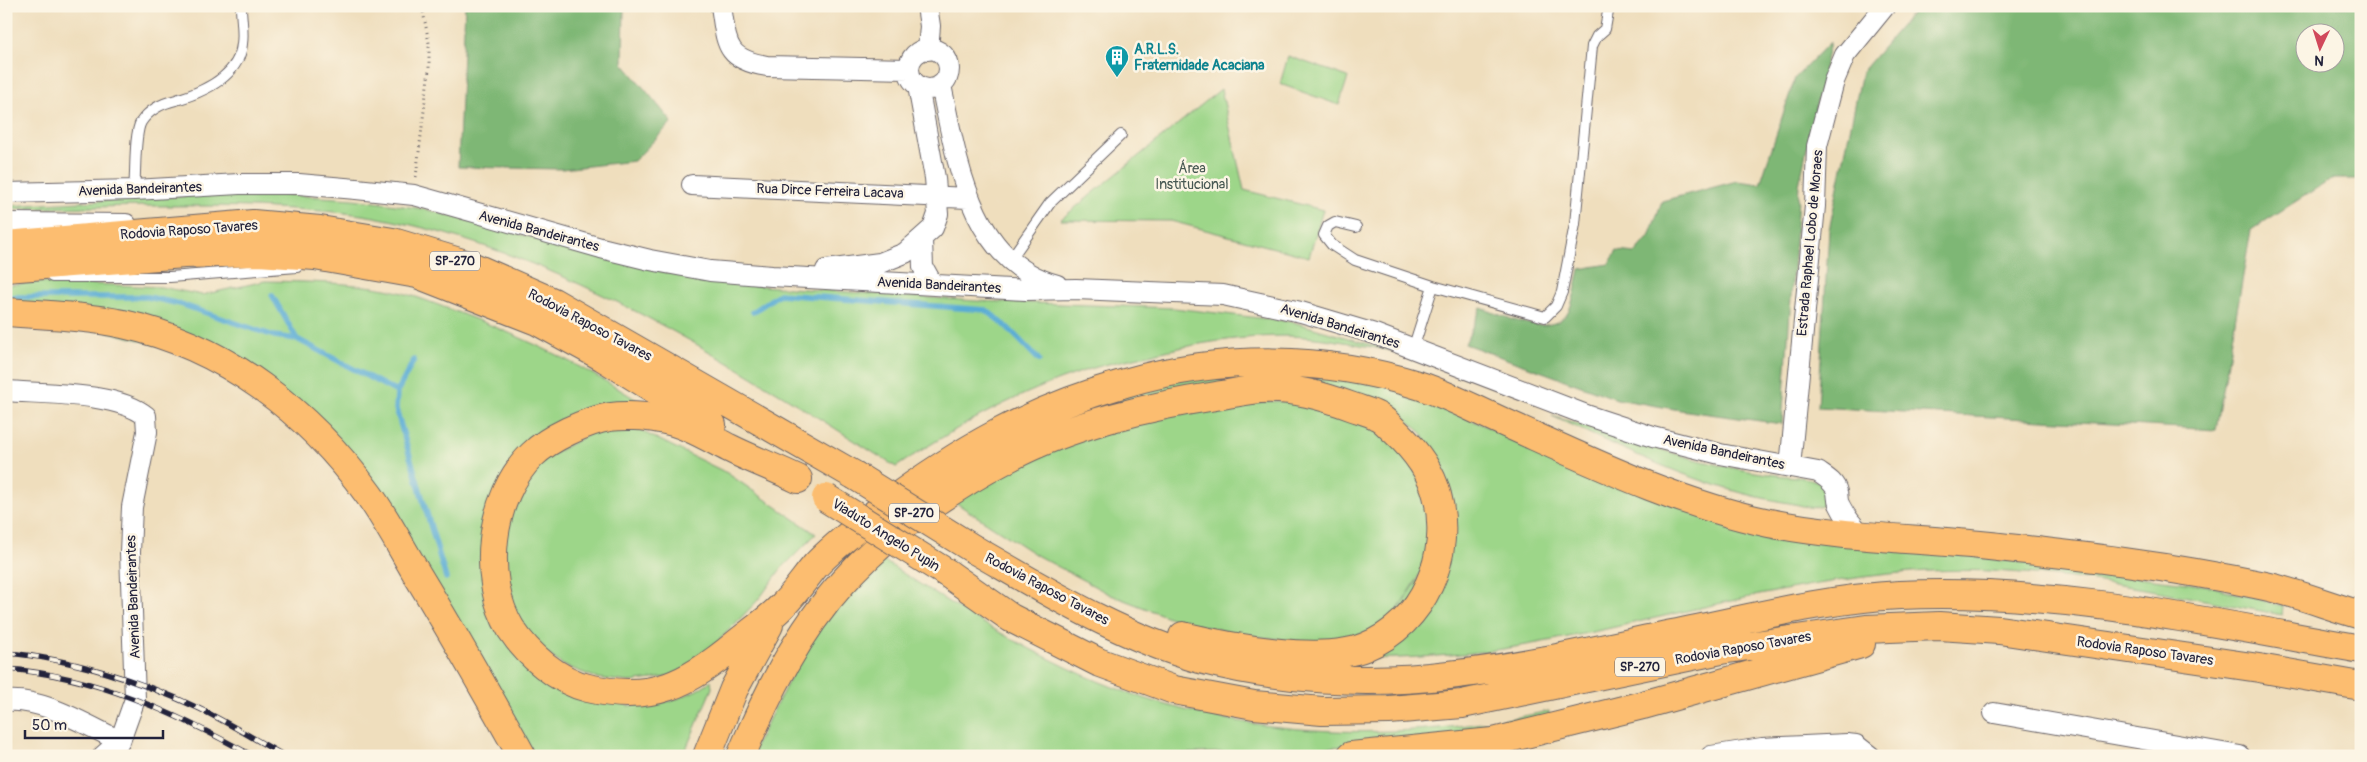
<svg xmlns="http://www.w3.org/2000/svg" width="2367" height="762" viewBox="0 0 2367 762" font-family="Pangolin,sans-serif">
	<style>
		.green { fill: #9dd689; stroke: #607c62 }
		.forest { fill: #7eb775; stroke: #506c58; fill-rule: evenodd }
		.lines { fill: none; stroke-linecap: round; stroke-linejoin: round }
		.stream { stroke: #59acd4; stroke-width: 5.5 }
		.lane-casing { stroke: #6a6468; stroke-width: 12 }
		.street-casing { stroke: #6a6468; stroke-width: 22 }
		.highway-casing { stroke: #6a6468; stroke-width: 30 }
		.path { stroke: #6a6468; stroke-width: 3; stroke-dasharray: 1 4; stroke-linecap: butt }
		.lane { stroke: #fff; stroke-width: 10 }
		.street { stroke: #fff; stroke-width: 20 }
		.highway { stroke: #fcbd6f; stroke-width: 28 }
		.rail-casing { stroke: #22223b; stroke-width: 5.5 }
		.rail { stroke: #fcf5e5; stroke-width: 4; stroke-dasharray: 11; stroke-linecap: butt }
		.highway-bridge-casing { stroke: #6a6468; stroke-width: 30; stroke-linecap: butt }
		.highway-bridge { stroke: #fcbd6f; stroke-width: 28 }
		.labels { text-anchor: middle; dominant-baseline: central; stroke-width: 5; stroke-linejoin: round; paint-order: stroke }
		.shield { fill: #fcf5e5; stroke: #63616e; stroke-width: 1 }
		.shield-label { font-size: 12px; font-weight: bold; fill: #22223b }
		.culture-label { font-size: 14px; font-weight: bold; fill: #0d838f; stroke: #fcf5e5; text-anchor: start }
		.park-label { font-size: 14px; fill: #475852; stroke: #fcf5e5 }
		.street-label { font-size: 14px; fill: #22223b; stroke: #fcf5e5 }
	</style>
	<rect width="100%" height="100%" fill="#fcf5e5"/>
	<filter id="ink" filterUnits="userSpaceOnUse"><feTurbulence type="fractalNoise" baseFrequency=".02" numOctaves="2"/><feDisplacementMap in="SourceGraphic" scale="10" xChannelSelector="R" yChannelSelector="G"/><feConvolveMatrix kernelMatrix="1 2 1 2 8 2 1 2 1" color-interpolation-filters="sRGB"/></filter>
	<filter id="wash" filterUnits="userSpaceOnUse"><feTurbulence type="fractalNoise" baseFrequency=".0096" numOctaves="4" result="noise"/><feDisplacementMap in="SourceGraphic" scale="20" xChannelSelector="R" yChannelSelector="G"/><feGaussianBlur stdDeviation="1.12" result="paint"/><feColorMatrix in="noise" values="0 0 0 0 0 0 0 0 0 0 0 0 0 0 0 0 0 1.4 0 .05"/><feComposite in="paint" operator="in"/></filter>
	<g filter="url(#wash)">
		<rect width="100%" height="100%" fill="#efdebd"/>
		<path class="green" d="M1288 56 1348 77 1339 105 1280 84Z
			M1221 89 1244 190 1323 210 1309 257 1171 221 1060 220Z
			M272 194 353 199 424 209 659 271 733 284 976 301 1174 308 1293 322 1396 352C1361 345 1324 337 1288 336 1242 336 1197 343 1153 354 1126 360 1098 365 1073 375 1009 397 951 430 896 467 733 364 567 253 374 217 347 212 319 211 293 209 198 203 102 207 6 209V206L212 195Z
			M265 281C305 282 346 282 386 289 412 294 438 305 462 314 529 339 591 370 651 409L622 406 494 495 516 649 628 706 672 701 697 690 711 681 712 688 683 756H533L426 577 256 371 6 305V285L43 282 161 287 202 295Z
			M1277 368 1389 386 1671 503 1953 554 2210 586 2283 606 2282 615C2160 592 2036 563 1911 572 1773 583 1640 627 1503 649 1456 656 1410 658 1363 659L1453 530 1451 493 1439 463 1422 433 1396 411 1363 396 1331 387 999 437 1171 380Z
			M1278 401 1305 404 1361 419 1405 451 1430 497 1428 560 1396 615 1372 631 1339 641 1304 642 1244 635 1176 620 1111 595 1038 556 953 501 1078 437 1198 407Z
			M1552 416C1632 440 1713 471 1797 477 1805 478 1815 479 1822 484 1831 491 1830 505 1818 507 1810 509 1797 504 1789 503 1705 490 1628 451 1552 416Z
			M631 426 727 473 816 534 780 570 759 599 697 663 667 677 630 682 597 678 563 665 534 644 515 616 501 544 510 506 532 467 595 430Z
			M878 557C935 594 992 631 1054 661 1208 739 1382 747 1549 711V717C1444 742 1337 748 1229 752 1070 758 910 756 750 756L815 630Z"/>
		<path class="forest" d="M465 6H624L623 63 672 122 634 161 562 169 458 167Z
			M1918 6H2361V179H2331L2251 230 2216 430 1818 407 1829 230 1862 72ZM2304 32H2334V62H2304Z
			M1830 42 1799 185 1782 424 1680 410 1617 399 1465 344 1481 308C1506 316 1554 342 1570 308 1575 296 1577 281 1580 269L1609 264 1617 251 1635 253 1649 237 1662 201 1737 181 1760 184 1795 78Z"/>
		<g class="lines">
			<path class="stream" d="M272 295 297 339
				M8 297H148L180 304 274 336 297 339 397 392
				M753 312 779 294 986 310 1007 327 1039 360
				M414 360 397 392 396 409 446 578"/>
		</g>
	</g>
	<g filter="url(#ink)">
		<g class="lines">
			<g class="lane-casing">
				<path id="lane" d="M134 190C136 173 134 134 141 122 149 110 163 103 176 100 203 92 239 77 242 44 244 32 241 19 241 6
					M1356 227 1335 222 1328 226 1324 235 1332 245 1355 260 1433 286 1545 317 1556 306 1562 292 1575 224 1592 46 1597 36 1605 29 1609 6
					M1010 260 1050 203 1121 135
					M52 277H170L297 267
					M1413 349 1433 286"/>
			</g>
			<g class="street-casing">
				<path id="street" d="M721 6C727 43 724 59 767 66L909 69
					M927 6 930 26 928 50
					M909 69a20 20 0 1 1 40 0a20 20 0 1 1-40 0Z
					M941 85C957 160 970 262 1057 285
					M692 185 968 198
					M6 193 134 190 239 184H299L356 189 414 195 601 248 650 260 710 271 772 276 1026 290 1076 289 1223 295 1301 312 1375 334 1589 416 1653 437 1720 454 1818 472C1825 477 1835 482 1837 492 1838 496 1837 500 1839 504 1845 517 1853 526 1863 536
					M6 223 126 224
					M922 240 923 267 933 285
					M826 270 880 263 905 253 933 228 938 214 935 178 918 86
					M6 391C44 394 117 392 146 416L147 432 132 507 130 552 135 699 120 741
					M1790 467 1815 206 1817 146 1834 81 1845 55 1885 6
					M6 701C42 697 88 726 120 741
					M1994 713 2240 756
					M103 756 120 741
					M1711 756 1762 748 1847 744 1856 745 1870 756"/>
			</g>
			<g class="highway-casing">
				<path id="highway" d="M6 245 253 224 320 230 393 242 469 265 553 302 854 475
					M6 268 184 254 259 252 315 256 417 274 537 321 603 357 712 425
					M6 312C45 315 85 316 123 324 225 346 309 412 369 495 387 520 402 549 418 576 454 635 488 695 522 756
					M798 479C775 468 751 459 729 448 707 437 685 423 660 419 646 416 624 415 610 417 586 421 549 438 532 455 490 496 480 578 511 629 528 655 558 681 588 688 652 703 688 684 736 644 752 631 770 619 784 604 796 592 805 578 816 565 835 545 860 526 882 508 961 449 1030 410 1125 383 1222 355 1324 355 1421 386 1448 395 1474 409 1501 421 1588 460 1675 503 1769 523 1839 537 1910 538 1980 545 2076 555 2171 566 2265 586 2297 593 2329 606 2361 615
					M975 550C1047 591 1119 636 1200 659 1279 680 1367 685 1449 675 1522 667 1595 650 1667 635 1744 620 1820 599 1900 595 2055 588 2208 622 2361 649
					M947 573 1011 618 1098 662 1174 690 1254 705 1322 711 1389 710 1462 704 1721 650 1866 629 1939 626 1999 630 2259 668 2361 686
					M707 756 734 689 769 625
					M741 756C767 694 798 632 843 582 890 530 949 489 1010 457 1070 425 1150 406 1216 396 1231 394 1246 390 1260 389 1293 387 1323 396 1353 407 1361 410 1370 412 1377 416 1384 419 1390 427 1396 432 1414 449 1431 471 1437 495 1453 555 1424 623 1365 647 1321 665 1229 647 1183 636
					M1351 756 1493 742 1643 705 1861 644"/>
			</g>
			<path class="path" d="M416 177 429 69V43L422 6"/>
			<use href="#lane" class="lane"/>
			<use href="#street" class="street"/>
			<use href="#highway" class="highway"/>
			<g class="rail-casing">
				<path id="rail" d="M6 653C69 658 141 681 198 708 227 722 256 740 285 756
					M6 669C95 675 177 714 253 756"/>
			</g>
			<use href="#rail" class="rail"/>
			<g class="highway-bridge-casing">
				<path id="highway-bridge" d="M854 475 975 550
					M826 498 947 573"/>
			</g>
			<use href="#highway-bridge" class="highway-bridge"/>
		</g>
	</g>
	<defs>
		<g id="building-pin" transform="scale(1.25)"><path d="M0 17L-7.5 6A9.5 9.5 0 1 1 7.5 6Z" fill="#0f9aa8" stroke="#fcf5e5"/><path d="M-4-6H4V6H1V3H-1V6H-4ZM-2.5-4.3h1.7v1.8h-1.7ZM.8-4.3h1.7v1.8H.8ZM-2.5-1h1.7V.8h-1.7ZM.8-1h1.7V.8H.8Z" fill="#fff"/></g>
	</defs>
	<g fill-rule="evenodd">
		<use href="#building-pin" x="1117" y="57"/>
	</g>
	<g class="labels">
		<g class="shield">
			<rect x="430" y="251.5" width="50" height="19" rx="4"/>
			<rect x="889" y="503.5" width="50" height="19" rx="4"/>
			<rect x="1615" y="657.5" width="50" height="19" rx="4"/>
		</g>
		<g class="shield-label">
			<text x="455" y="261">SP-270</text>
			<text x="914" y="513">SP-270</text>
			<text x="1640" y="667">SP-270</text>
		</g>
		<g class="culture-label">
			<text x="1134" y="49">A.R.L.S.<tspan x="1134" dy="16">Fraternidade Acaciana</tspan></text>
		</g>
		<g class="park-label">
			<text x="1192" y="168">Área<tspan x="1192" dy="16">Institucional</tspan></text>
		</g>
		<g class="street-label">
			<text transform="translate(140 189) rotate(-2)">Avenida Bandeirantes</text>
			<text transform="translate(830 191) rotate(2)">Rua Dirce Ferreira Lacava</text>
			<text transform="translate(189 230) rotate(-4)">Rodovia Raposo Tavares</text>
			<text transform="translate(539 231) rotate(15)">Avenida Bandeirantes</text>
			<text transform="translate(1810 243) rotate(-85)">Estrada Raphael Lobo de Moraes</text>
			<text transform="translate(939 285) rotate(3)">Avenida Bandeirantes</text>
			<text transform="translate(590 325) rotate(28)">Rodovia Raposo Tavares</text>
			<text transform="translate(1340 326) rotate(17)">Avenida Bandeirantes</text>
			<text transform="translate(1724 452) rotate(12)">Avenida Bandeirantes</text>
			<text transform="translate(886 535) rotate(32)">Viaduto Angelo Pupin</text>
			<text transform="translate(1047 589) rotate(28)">Rodovia Raposo Tavares</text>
			<text transform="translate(133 597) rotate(-92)">Avenida Bandeirantes</text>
			<text transform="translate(1743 648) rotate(-10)">Rodovia Raposo Tavares</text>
			<text transform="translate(2145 651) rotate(8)">Rodovia Raposo Tavares</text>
		</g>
	</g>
	<rect width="2367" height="762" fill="none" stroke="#fcf5e5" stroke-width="25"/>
	<g transform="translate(2320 48) rotate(184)"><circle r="24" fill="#fcf5e5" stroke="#a5a1a1"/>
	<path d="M0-4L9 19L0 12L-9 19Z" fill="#d1495b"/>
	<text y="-8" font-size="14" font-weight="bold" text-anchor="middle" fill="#22223b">N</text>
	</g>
	<path d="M25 730v8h138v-8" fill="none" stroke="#22223b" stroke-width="2.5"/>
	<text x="32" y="730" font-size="15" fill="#22223b" stroke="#fcf5e5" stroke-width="4" paint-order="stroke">50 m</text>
</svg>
